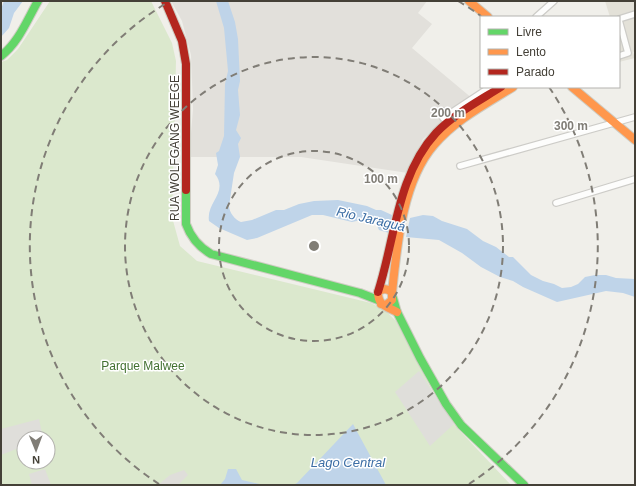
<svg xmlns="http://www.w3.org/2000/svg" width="636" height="486" viewBox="0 0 636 486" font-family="Arial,sans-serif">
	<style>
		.residential { fill: #e3e1d8 }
		.industrial { fill: #e2e0db }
		.green { fill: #dbe8cd; fill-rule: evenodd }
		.parking { fill: #dfdeda }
		.water { fill: #bfd4e9 }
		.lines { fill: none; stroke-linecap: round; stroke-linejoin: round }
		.street-casing { stroke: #cdccc8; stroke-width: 8 }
		.fast-casing { stroke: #ceccc2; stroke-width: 10 }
		.slow-casing { stroke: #ceccc2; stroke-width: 10 }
		.jam-casing { stroke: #ceccc2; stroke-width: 10 }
		.street { stroke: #fdfdfc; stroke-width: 5.5 }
		.fast { stroke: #63d668; stroke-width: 8 }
		.slow { stroke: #ff974d; stroke-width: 8 }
		.jam { stroke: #b3261e; stroke-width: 8 }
		.ring { fill: none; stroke: #807d76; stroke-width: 2; stroke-dasharray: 7 5 }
		.labels { text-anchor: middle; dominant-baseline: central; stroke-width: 3; stroke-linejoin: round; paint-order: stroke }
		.street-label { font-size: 12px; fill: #444037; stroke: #fff }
		.park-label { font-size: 12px; fill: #427031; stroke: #fff }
		.water-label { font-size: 13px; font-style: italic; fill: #3c6ea5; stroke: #fff }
		.centre { fill: #807d76; stroke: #fff; stroke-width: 2 }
		.ring-label { font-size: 12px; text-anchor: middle; font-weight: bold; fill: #807d76; stroke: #fff; stroke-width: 3; stroke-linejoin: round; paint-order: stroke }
	</style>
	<rect width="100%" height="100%" fill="#f0efea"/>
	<path class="residential" d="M605 1H635V51L633 52 635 58 619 62V17H610Z"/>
	<path class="industrial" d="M171 1H427L418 13 432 24 412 48 473 99 448 117 423 139 408 173 301 157H189L193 109 191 55 182 21Z"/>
	<path class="green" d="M50 1H151L172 43 176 61 172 217 180 246 197 261 371 303 386 311 396 321 444 414 511 485H1V62L7 60 18 49ZM24 438H48V462H24Z"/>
	<path class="parking" d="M419 371 454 424 430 446 395 392Z
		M39 419 43 438H24V446L1 455V429Z
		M45 469 51 485H32L29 474Z
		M184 470 188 475 178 485H158L170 475Z"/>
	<path class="water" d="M4 1H23L14 13 9 28 1 37V9Z
		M216 1H228L235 22 238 39 240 81 238 90 240 115 236 130 241 138 238 144 240 157 234 173 229 206C229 212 235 220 241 222L252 220 276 210H284L299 204 314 201 338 200 367 206 376 210H381L392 215 389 233 379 230 375 221 370 218 352 222 323 215H312L257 238 247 240 219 228 209 221C206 202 229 192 215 174L218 165 216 153 219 151 224 136 225 84 228 71 224 28Z
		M423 215 433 216 442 221 467 229 483 241 496 247 509 257H513L531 275 543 281 554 284 562 288 571 287 578 284 585 277 595 275H606L616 278 635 279V297L623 293 606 291 557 302 523 287 513 281 500 277 481 267 462 253 439 240 406 237 410 218Z
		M353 424 386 485H293L297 483Z
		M228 469H236L242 480 264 485H220L225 479Z"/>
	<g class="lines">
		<g class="street-casing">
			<path id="street" d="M536 17 554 1
				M619 19 635 14
				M619 20 628 53 619 56
				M443 118 490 87
				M460 166 635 117
				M556 203 635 179"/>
		</g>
		<g class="fast-casing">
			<path id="fast" d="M1 56C19 42 27 20 38 1
				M186 190V224C191 238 199 247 211 254L360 293 378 300
				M393 298 397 312 420 358 446 404 461 425 524 485"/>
		</g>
		<g class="slow-casing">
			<path id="slow" d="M469 1 488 17
				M572 87 635 140
				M392 293C397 246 402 182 434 145 455 120 486 104 513 87
				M381 304 386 305 392 300V293C388 288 383 288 378 292 378 306 386 306 397 312"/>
		</g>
		<g class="jam-casing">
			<path id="jam" d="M165 1 182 41 186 64V190
				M378 292C395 240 397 175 436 133 454 114 479 101 501 87"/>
		</g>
		<use href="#street" class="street"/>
		<use href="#fast" class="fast"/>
		<use href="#slow" class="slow"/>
		<use href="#jam" class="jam"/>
	</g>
	<g class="ring">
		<circle cx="314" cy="246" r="95"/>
		<circle cx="314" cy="246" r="189"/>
		<path d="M159 484A284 284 0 0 1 170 1M458 1A284 284 0 0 1 481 16M549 87A284 284 0 0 1 469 484"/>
	</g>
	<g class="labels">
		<g class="street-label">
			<text transform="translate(175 148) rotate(-90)">RUA WOLFGANG WEEGE</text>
		</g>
		<g class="park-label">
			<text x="143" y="366">Parque Malwee</text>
		</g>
		<g class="water-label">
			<text transform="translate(371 219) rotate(13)">Rio Jaraguá</text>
			<text x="348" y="462">Lago Central</text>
		</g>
	</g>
	<circle cx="314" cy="246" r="6" class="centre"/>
	<g class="ring-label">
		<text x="448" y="117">200 m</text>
		<text x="571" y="130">300 m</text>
		<text x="381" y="183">100 m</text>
	</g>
	<rect width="636" height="486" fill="none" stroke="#444037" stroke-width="4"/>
	<rect x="480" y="16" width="140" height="72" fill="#ffffff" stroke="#b4b3af"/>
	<rect x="488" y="29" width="20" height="6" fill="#63d668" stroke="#b4b3af"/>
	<text x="516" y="36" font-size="12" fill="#444037">Livre</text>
	<rect x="488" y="49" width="20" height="6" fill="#ff974d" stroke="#b4b3af"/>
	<text x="516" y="56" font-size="12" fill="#444037">Lento</text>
	<rect x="488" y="69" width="20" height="6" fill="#b3261e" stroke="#b4b3af"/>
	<text x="516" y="76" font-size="12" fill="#444037">Parado</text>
	<g transform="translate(36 450) rotate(179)"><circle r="19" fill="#ffffff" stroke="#b4b3af"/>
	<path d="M0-3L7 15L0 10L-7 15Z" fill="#807d76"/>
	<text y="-6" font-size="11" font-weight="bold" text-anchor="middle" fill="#444037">N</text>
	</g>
</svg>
